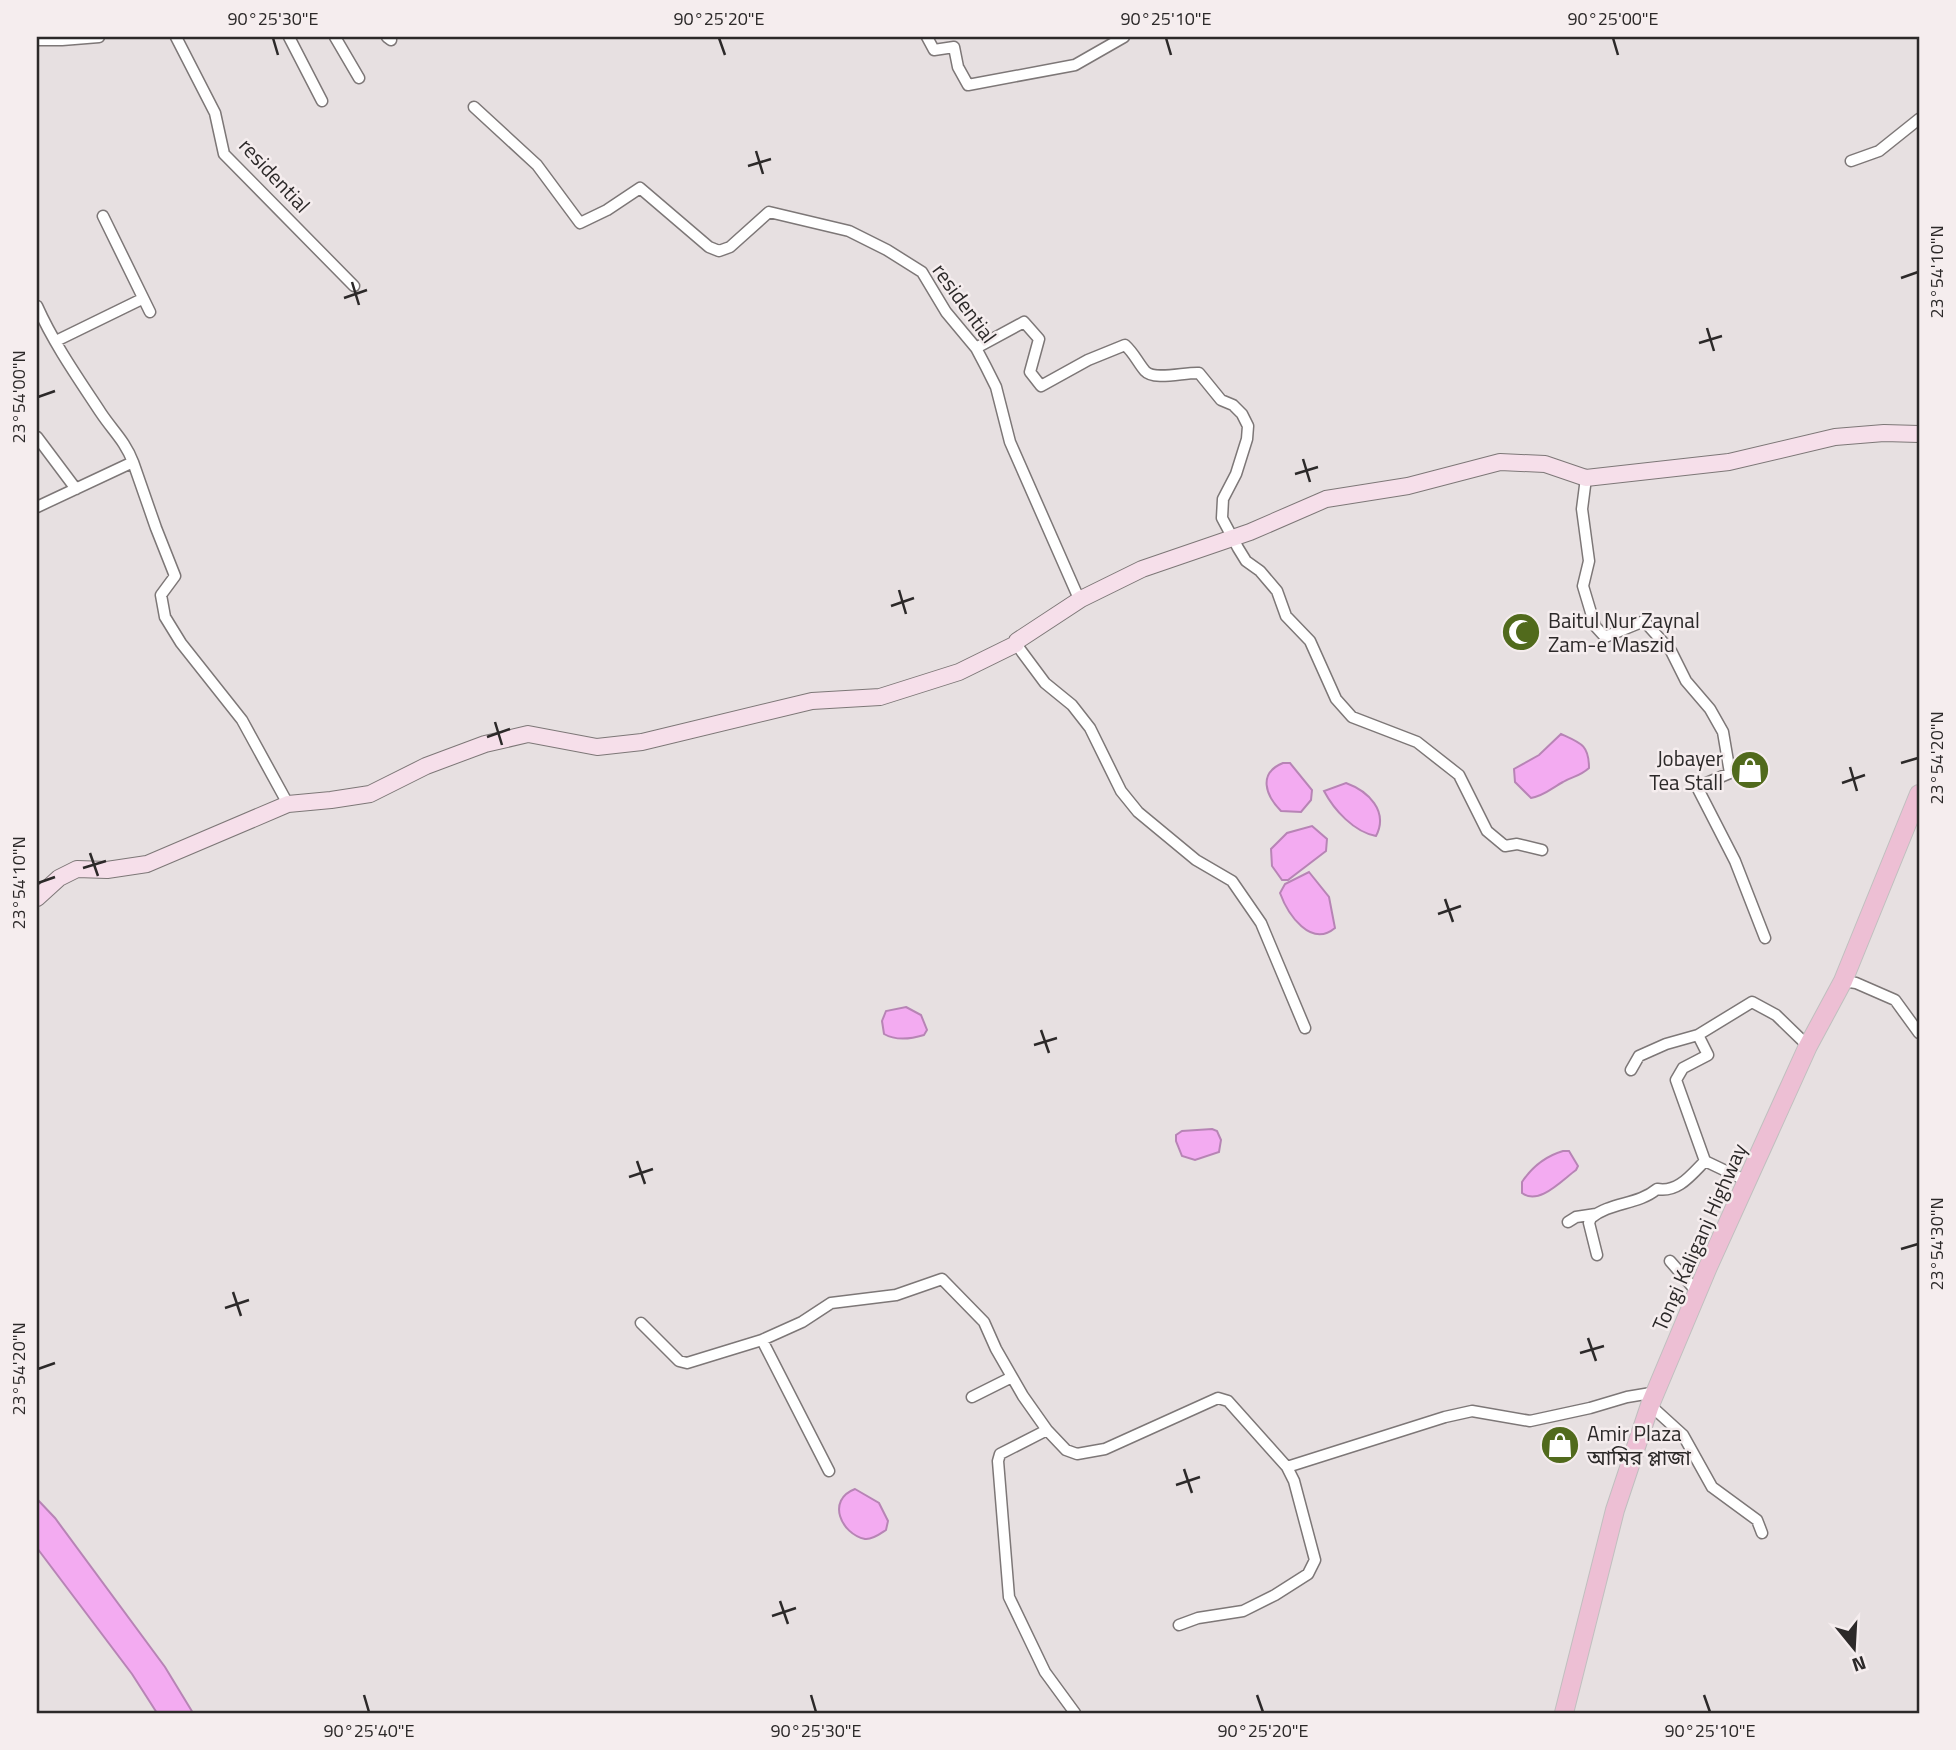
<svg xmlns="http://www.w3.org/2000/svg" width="1956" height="1750" viewBox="0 0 1956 1750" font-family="'Titillium Web','Noto Sans Bengali',sans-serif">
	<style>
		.water { fill: #f3abf1; stroke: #b784b5; stroke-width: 2 }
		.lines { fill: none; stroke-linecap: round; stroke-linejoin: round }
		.street-casing { stroke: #7d7777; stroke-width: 13 }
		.secondary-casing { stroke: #7d7777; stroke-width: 18 }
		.primary-casing { stroke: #c0bfbf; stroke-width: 20 }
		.street { stroke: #fff; stroke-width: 10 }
		.secondary { stroke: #f6dfea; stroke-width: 16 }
		.primary { stroke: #edbfd4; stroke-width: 18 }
		.ticks { fill: none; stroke: #2c2929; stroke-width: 2.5 }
		.labels { text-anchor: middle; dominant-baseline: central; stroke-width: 5; stroke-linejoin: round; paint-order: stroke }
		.street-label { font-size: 21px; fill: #2c2929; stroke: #f5edee }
		.poi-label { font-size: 21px; fill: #2c2929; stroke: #f5edee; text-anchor: start }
		.neatline { fill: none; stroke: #2c2929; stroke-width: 2.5 }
		.ticks-label { font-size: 18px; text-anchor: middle; fill: #2c2929 }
	</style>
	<rect width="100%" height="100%" fill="#e7e0e1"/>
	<path class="water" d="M1561 734C1581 743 1589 745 1589 768 1579 777 1573 776 1563 782 1552 788 1544 796 1531 798L1515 782 1514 769 1539 755Z
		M1283 763H1290L1312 790 1311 800 1301 812 1281 811C1265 795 1258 773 1283 763Z
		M1346 783C1368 791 1389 811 1376 836 1354 832 1334 810 1324 791Z
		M1312 826 1327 839 1326 851 1288 880H1282L1272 866 1271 849 1287 833Z
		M1309 872 1329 897 1335 928C1311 948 1288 915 1280 893L1285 884Z
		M906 1007 921 1015 927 1030 924 1035C911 1039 896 1041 884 1034L882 1021 886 1011Z
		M1212 1129 1217 1131 1221 1140 1219 1152 1195 1160 1182 1156 1176 1141V1135L1182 1131Z
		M1563 1151H1569L1578 1166 1576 1170C1562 1180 1539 1206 1522 1193V1182C1532 1167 1546 1156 1563 1151Z
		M855 1489 879 1503 888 1521 886 1530C880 1534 872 1540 865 1539 841 1534 826 1500 855 1489Z
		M37 1499 55 1518 165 1667 193 1713H157L132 1674 37 1548Z"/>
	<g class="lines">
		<g class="street-casing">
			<path id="street" d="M176 37 215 113 224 154 354 286
				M289 37 322 101
				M335 37 359 78
				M387 37 391 40
				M927 37 934 50 954 47 958 67 968 85 1075 65 1124 37
				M37 40H62L99 37
				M474 107 537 165 580 223 607 210 640 188 709 247 719 251 730 247 769 212 849 231 887 250 922 272 946 312 976 348 986 367 996 387 1010 442 1076 592 1081 599
				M1851 161 1879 151 1919 119
				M103 216 150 312
				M37 306C54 344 78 378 101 413 113 431 125 441 133 462L37 507
				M56 341 142 299
				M976 348 1024 322 1039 339 1030 372 1041 386 1088 360 1125 345C1134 353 1138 363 1145 371 1154 381 1185 372 1199 373L1221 400 1233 405 1242 414 1248 426 1247 439 1236 474 1223 499 1222 518 1238 548 1246 561 1260 571 1277 591 1286 616 1310 641 1336 699 1352 717 1417 742 1459 775 1487 831 1505 846 1517 844 1542 850
				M37 437 76 489
				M133 462 156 528 175 576 161 595 165 617 181 643 242 720 288 804
				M1586 478 1582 509 1589 561 1583 586 1595 626 1605 637 1644 621 1671 651 1686 681 1710 709 1723 732 1730 773 1697 787 1735 861 1765 938
				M1016 644 1045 683 1072 705 1090 728 1121 791 1138 812 1196 860 1232 881 1261 923 1305 1028
				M1843 981 1856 983 1895 1000 1919 1033
				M1698 1035 1708 1055 1683 1068 1676 1080 1705 1161 1747 1181
				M1631 1070 1639 1056 1666 1044 1698 1035 1752 1002 1776 1015 1808 1046
				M1568 1222 1576 1217 1596 1214
				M1597 1255 1589 1223 1591 1218C1610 1202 1638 1205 1657 1189 1678 1193 1691 1175 1705 1161
				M1670 1261 1697 1292
				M641 1323 679 1361 687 1363 762 1340 802 1322 831 1303 896 1295 942 1279 984 1322 996 1349 1023 1396 1047 1430 1066 1450 1077 1454 1105 1449 1218 1398 1228 1401 1287 1467
				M762 1340 829 1471
				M972 1397 1012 1377
				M1650 1405 1683 1435 1712 1487 1757 1520 1762 1533
				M1047 1430 1000 1454 998 1461 1009 1597 1045 1672 1075 1713
				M1179 1625 1198 1618 1243 1611 1275 1595 1308 1574 1315 1560 1294 1481 1287 1467 1445 1417 1472 1411 1530 1421 1590 1408 1627 1397 1657 1392"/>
		</g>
		<g class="secondary-casing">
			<path id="secondary" d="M37 898 59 878 77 869 107 870 147 864 288 804 331 800 370 794 426 766 485 744 528 734 597 747 642 742 812 701 880 697 959 672 1016 644 1017 641 1081 599 1142 569 1250 532 1326 499 1408 486 1500 462 1545 464 1586 478 1729 462 1835 437 1884 433 1919 434"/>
		</g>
		<g class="primary-casing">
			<path id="primary" d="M1564 1713 1615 1510 1650 1405 1708 1267 1808 1046 1843 981 1919 794"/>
		</g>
		<use href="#street" class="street"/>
		<use href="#secondary" class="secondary"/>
		<use href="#primary" class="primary"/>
	</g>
	<path class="ticks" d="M273 38 278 55M719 38 725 55M1166 38 1171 55M1613 38 1618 55M756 151 763 174M748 166 771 159M1901 278 1918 272M352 282 359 305M344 298 367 290M1707 328 1714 351M1699 343 1722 336M38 397 55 391M1303 459 1310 482M1295 474 1318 467M899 590 906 614M891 606 914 598M495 722 502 745M487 737 510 729M1901 763 1918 758M1850 767 1857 791M1842 783 1865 775M90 853 98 876M83 868 106 861M38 883 55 877M1445 899 1453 922M1438 914 1461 906M1041 1030 1049 1053M1034 1045 1057 1038M637 1161 645 1184M629 1177 653 1169M1901 1249 1918 1244M233 1292 241 1316M225 1308 249 1300M1588 1338 1596 1361M1580 1353 1604 1346M38 1369 55 1363M1184 1469 1192 1493M1176 1485 1200 1477M780 1601 788 1624M772 1616 796 1608M364 1695 369 1712M811 1695 816 1712M1257 1695 1263 1712M1704 1695 1710 1712"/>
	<defs>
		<g id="mosque-disc" transform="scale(2.0125)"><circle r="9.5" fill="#516a1c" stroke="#f5edee"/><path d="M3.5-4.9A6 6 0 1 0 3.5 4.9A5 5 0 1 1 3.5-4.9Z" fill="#fff"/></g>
		<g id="shop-disc" transform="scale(2.0125)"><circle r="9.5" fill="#516a1c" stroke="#f5edee"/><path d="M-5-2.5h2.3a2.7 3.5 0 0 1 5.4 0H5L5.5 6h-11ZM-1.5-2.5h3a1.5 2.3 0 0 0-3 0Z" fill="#fff"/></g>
	</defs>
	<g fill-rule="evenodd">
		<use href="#mosque-disc" x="1521" y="632"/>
		<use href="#shop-disc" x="1750" y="770"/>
		<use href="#shop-disc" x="1560" y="1445"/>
	</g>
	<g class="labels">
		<g class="street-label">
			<text transform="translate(275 175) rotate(47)">residential</text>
			<text transform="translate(965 303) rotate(54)">residential</text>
			<text transform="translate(1699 1237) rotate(-66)">Tongi Kaliganj Highway</text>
		</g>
		<g class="poi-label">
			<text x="1548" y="620">Baitul Nur Zaynal<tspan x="1548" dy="24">Zam-e Maszid</tspan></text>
			<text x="1723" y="758" text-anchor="end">Jobayer<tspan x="1723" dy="24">Tea Stall</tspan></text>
			<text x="1587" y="1433">Amir Plaza<tspan x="1587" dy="24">আমির প্লাজা</tspan></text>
		</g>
	</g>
	<rect width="1956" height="1750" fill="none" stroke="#f5edee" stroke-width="77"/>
	<g transform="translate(1854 1648) rotate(162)" stroke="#f5edee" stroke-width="5" paint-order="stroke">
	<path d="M0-5L12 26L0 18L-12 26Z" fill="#2c2929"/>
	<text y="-10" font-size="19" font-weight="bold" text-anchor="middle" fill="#2c2929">N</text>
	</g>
	<rect x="38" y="38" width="1880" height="1674" class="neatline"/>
	<g class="ticks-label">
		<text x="273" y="25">90°25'30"E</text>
		<text x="719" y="25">90°25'20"E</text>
		<text x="1166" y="25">90°25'10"E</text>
		<text x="1613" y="25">90°25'00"E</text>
		<text transform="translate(1937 272) rotate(-90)" y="6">23°54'10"N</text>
		<text transform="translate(19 397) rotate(-90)" y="6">23°54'00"N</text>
		<text transform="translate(1937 758) rotate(-90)" y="6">23°54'20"N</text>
		<text transform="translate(19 883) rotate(-90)" y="6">23°54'10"N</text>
		<text transform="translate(1937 1244) rotate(-90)" y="6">23°54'30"N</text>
		<text transform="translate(19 1369) rotate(-90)" y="6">23°54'20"N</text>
		<text x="369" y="1737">90°25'40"E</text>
		<text x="816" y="1737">90°25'30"E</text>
		<text x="1263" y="1737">90°25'20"E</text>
		<text x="1710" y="1737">90°25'10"E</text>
	</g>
</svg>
